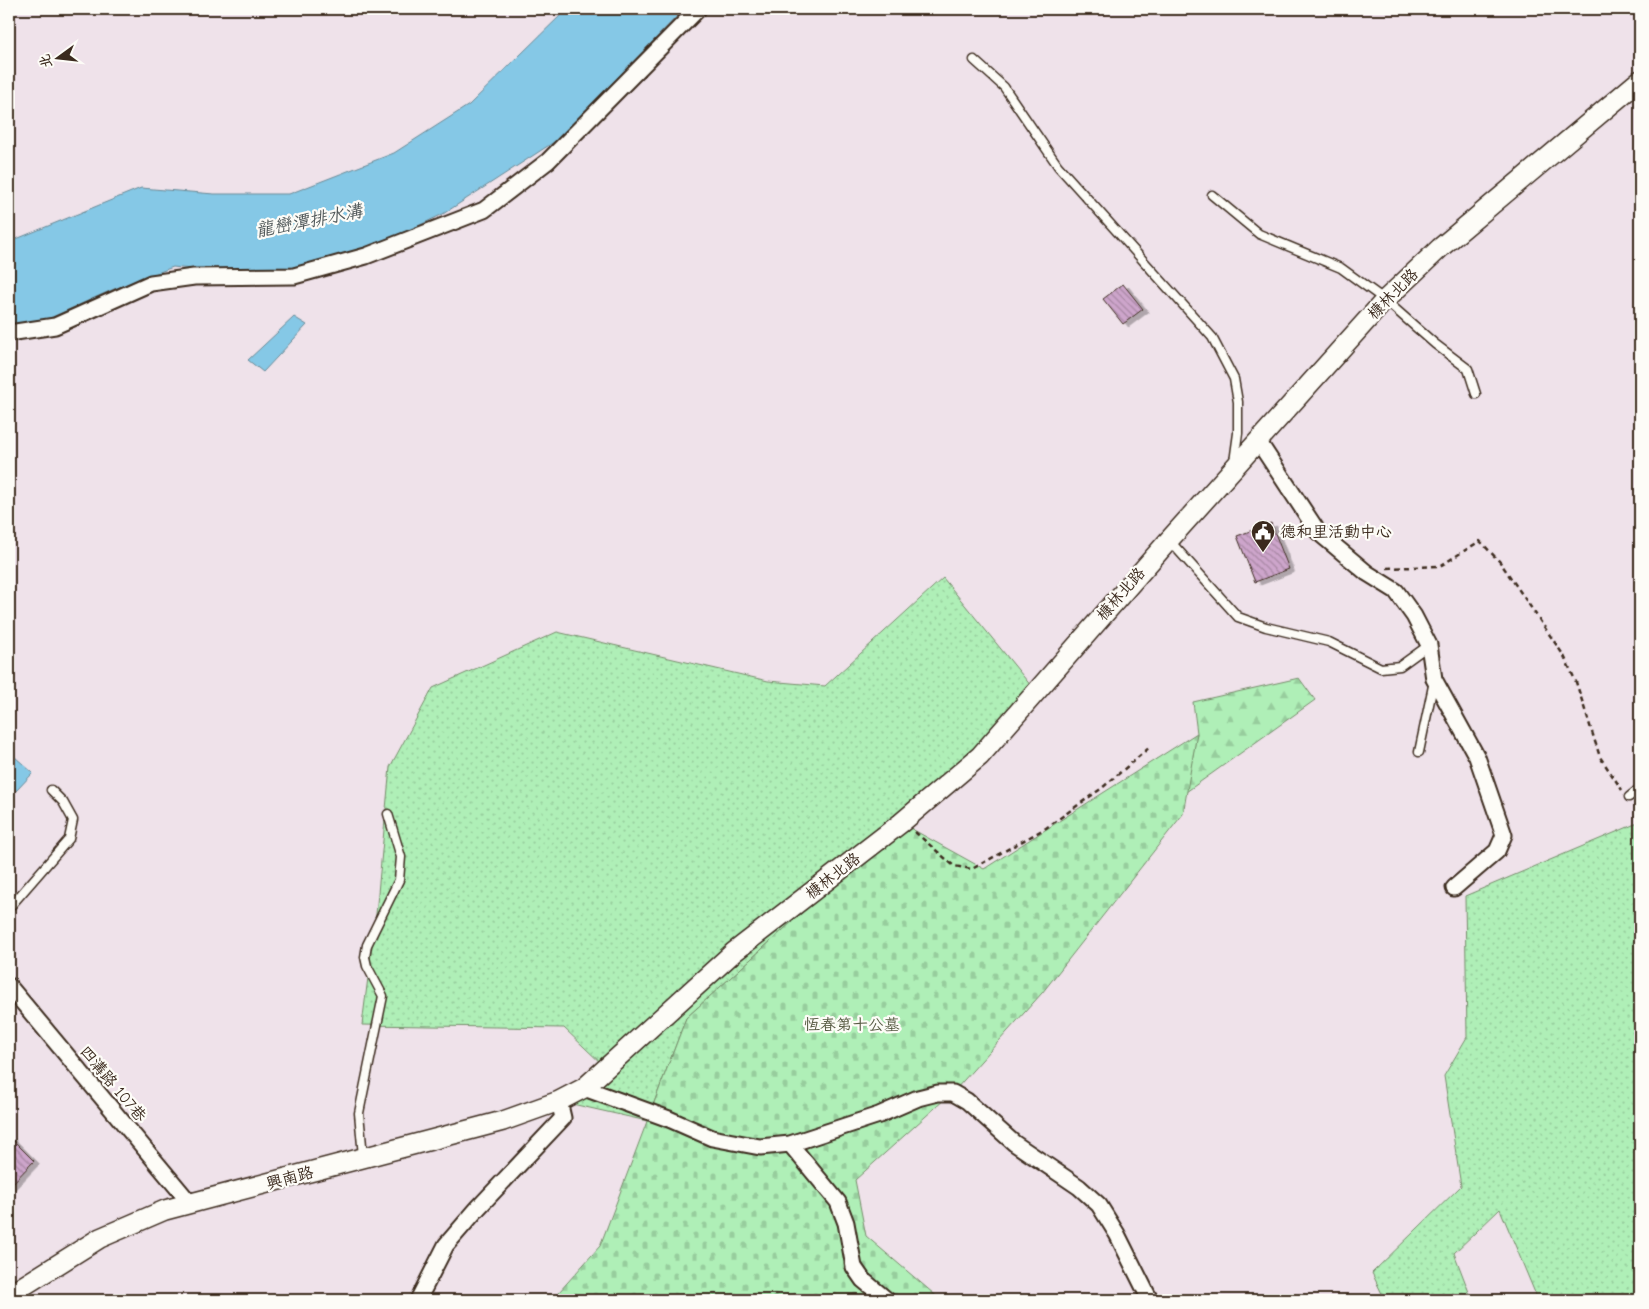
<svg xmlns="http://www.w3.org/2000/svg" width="1649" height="1309" viewBox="0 0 1649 1309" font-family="'Comic Neue','LXGW WenKai TC',sans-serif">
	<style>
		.grass { fill: url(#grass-dots); stroke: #758c6a }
		.forest { fill: url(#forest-firs); stroke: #758c6a }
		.cemetery { fill: url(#cemetery-stones); stroke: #758c6a }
		.water { fill: #85c8e6; stroke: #678996 }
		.building { fill: url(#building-back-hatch); stroke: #3b2a1e; filter: url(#shadow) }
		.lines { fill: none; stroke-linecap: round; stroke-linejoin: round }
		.service-casing { stroke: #3b2a1e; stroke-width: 11 }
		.minor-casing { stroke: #3b2a1e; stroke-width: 19 }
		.tertiary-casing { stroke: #3b2a1e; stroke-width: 22 }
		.path { stroke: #3b2a1e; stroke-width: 2.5; stroke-dasharray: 5 4; stroke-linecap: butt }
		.service { stroke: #fdfcf7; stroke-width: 8 }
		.minor { stroke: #fdfcf7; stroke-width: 15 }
		.tertiary { stroke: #fdfcf7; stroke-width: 19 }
		.labels { text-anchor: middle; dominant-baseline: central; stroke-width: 4.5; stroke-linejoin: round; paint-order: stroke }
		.street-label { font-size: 16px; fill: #3b2a1e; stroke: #fdfcf7 }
		.poi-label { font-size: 16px; fill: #3b2a1e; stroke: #fdfcf7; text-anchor: start }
		.park-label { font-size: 16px; fill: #585b44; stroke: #fdfcf7 }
		.water-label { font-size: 18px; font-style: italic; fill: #51595a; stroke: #fdfcf7 }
	</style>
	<defs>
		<pattern id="grass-dots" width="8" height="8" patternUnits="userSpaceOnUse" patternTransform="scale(1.25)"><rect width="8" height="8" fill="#afefb7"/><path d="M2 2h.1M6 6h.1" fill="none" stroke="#97cd9d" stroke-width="1.8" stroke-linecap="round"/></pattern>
		<pattern id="forest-firs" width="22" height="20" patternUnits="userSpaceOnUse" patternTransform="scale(1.25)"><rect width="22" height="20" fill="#afefb7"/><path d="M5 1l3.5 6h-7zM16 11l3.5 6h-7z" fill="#97cd9d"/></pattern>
		<pattern id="cemetery-stones" width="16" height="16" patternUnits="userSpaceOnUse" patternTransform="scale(1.25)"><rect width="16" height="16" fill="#afefb7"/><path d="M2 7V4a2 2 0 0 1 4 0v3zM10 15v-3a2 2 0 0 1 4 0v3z" fill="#97cd9d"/></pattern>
		<pattern id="building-back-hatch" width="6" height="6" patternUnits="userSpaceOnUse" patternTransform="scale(1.25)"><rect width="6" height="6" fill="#cda5cb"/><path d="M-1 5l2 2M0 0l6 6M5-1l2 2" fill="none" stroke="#a887a4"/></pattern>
		<filter id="shadow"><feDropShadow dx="5.5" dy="3" stdDeviation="0" flood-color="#0004"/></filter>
	</defs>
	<rect width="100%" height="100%" fill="#efe2ea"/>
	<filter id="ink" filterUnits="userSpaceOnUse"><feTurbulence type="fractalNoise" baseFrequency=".02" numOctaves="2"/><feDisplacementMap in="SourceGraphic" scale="10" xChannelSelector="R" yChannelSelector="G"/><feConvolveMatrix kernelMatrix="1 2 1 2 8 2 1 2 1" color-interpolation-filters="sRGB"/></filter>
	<g filter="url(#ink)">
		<path class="grass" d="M943 578 1036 692 901 823 686 1018 647 1121 559 1101 604 1066 564 1028 362 1025 376 914 390 767 433 688 557 632 768 681 825 686Z
			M1640 822V1300H1538L1500 1209 1454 1253 1472 1300H1385L1372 1273 1461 1186 1444 1076 1467 1037 1465 896Z"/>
		<path class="forest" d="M1299 678 1315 700 1186 792 1197 733 1193 702Z"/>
		<path class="cemetery" d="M1197 733 1183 814 1042 993 955 1090 855 1180 866 1236 941 1300H563L559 1292 600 1246 686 1018 901 823 984 869Z"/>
		<path class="water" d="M567 9H684L557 140 443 214 374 247 316 265 272 274H236L173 267 114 289 28 328H9V242L141 188 214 194H289L394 153 469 105Z
			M294 317 307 325 263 372 248 360Z
			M9 757H15L33 773 16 791 9 780Z"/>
		<path class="building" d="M1123 284 1143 309 1123 324 1103 299Z
			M1271 523 1289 569 1255 582 1237 536Z
			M9 1136 34 1161 9 1187Z"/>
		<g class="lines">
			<g class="service-casing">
				<path id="service" d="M974 60 1004 87 1058 166 1212 337 1234 379 1238 402V433L1234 462
					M1212 195 1259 234 1341 268 1385 300 1435 344 1468 369 1476 394
					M1169 540 1238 617 1266 627 1329 642 1381 668 1400 666 1429 645
					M1419 752 1434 681
					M1629 797 1640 788
					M9 908 69 839 73 820 63 802 51 790
					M363 1156 359 1113 383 996 367 966 365 957 367 945 399 880 401 857 388 814"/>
			</g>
			<g class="minor-casing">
				<path id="minor" d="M9 333 55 326 151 283 194 277 294 276 366 256 484 210 548 161 698 9
					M1258 441 1318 532 1367 573 1396 591 1414 616 1429 645 1434 679 1477 757 1504 835 1497 851 1454 888
					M9 986 190 1203
					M584 1088 669 1119 712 1138 760 1147 790 1144 879 1115 918 1098 938 1093H953L967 1101 1014 1143 1079 1187 1099 1205 1117 1234 1150 1300
					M790 1144 838 1202 846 1223 854 1267 863 1280 887 1300
					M418 1300 446 1245 478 1208 563 1118 559 1101"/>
			</g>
			<g class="tertiary-casing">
				<path id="tertiary" d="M9 1295 100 1238 165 1210 503 1121 559 1101 584 1088 734 952 901 823 980 756 1169 540 1385 300 1440 248 1640 80"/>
			</g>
			<path class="path" d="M1387 568 1440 566 1480 541 1500 562 1564 656 1576 682 1600 757 1622 790
				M915 832 954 866 972 869 1046 828 1102 788 1150 747"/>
			<use href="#service" class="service"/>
			<use href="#minor" class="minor"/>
			<use href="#tertiary" class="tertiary"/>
		</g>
	</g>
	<defs>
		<g id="civic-pin" transform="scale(1.25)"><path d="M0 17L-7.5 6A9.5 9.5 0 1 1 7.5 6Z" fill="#3b2a1e" stroke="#fdfcf7"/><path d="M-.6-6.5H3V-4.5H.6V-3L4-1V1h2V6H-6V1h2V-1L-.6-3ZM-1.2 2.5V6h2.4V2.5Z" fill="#fff"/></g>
	</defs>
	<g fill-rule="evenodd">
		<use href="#civic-pin" x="1263" y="532"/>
	</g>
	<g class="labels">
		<g class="street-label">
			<text transform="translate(1393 294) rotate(-45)">槺林北路</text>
			<text transform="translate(1121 594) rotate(-49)">槺林北路</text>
			<text transform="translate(833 876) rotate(-38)">槺林北路</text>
			<text transform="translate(113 1084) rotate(50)">四溝路 107巷</text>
			<text transform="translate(290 1178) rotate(-15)">興南路</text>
		</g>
		<g class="poi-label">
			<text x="1280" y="532">德和里活動中心</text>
		</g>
		<g class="park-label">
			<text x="852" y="1025">恆春第十公墓</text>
		</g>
		<g class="water-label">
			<text transform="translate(309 221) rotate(-11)">龍巒潭排水溝</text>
		</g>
	</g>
	<rect width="1649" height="1309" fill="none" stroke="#fdfcf7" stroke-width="30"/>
	<rect x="15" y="15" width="1619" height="1279" fill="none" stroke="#3b2a1e" stroke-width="2" filter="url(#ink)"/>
	<g transform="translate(58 58) rotate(255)" stroke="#fdfcf7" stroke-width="4" paint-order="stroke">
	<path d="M0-4L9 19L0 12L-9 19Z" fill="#3b2a1e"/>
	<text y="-8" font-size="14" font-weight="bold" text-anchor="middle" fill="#3b2a1e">北</text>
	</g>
</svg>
